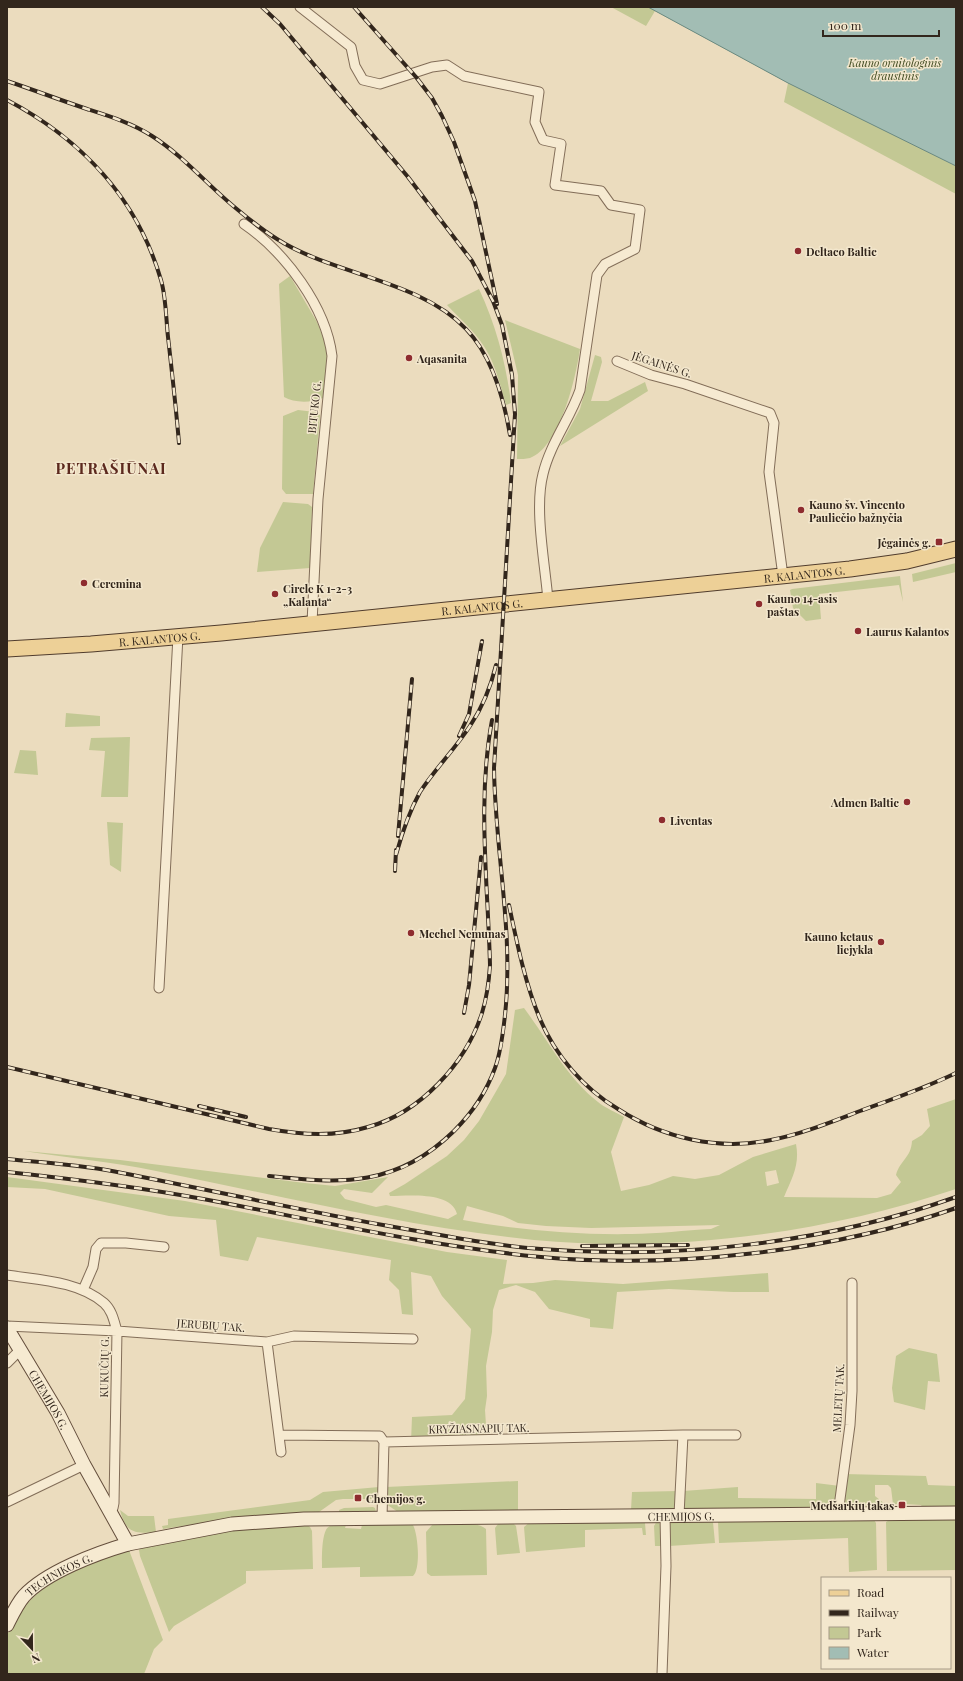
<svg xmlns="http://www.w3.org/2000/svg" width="963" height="1681" viewBox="0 0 963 1681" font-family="'Playfair Display',serif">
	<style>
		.green { fill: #c3c894; fill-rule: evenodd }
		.water { fill: #a2bdb4; stroke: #6a8981 }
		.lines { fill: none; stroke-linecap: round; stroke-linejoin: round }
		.street-casing { stroke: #826d58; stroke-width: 11 }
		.secondary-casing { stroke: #644e3c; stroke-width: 15 }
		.primary-casing { stroke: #503c2d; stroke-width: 17 }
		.street { stroke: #f6ead1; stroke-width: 9 }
		.secondary { stroke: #f6ead1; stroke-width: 13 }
		.primary { stroke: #edd097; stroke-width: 15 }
		.rail-casing { stroke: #32261c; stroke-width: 4 }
		.rail { stroke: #f3e7cd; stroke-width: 2.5; stroke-dasharray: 8; stroke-linecap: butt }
		.poi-dot { fill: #8e2c2f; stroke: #f3e7cd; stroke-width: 1.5 }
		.labels { text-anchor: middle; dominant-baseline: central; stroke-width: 3; stroke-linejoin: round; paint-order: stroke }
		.park-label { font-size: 11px; font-style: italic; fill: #444e24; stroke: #f3e7cd }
		.poi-label { font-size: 11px; font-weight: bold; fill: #32261c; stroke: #f3e7cd; text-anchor: start }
		.street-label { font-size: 11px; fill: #32261c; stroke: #f3e7cd }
		.district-label { font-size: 15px; font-weight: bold; letter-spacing: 1px; fill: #5c291e; stroke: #f3e7cd }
	</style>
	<rect width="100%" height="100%" fill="#ebdcbe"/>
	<path class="green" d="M611 7H956L948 162 956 166V194L784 102 788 83 655 11 646 26Z
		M290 276 317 322 326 343 329 356 323 398C311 403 294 403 284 397L279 284Z
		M479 289C496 325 506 363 511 403L506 405C501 388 497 371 489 355 479 335 462 321 447 305Z
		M505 320 580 349C576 377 560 447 530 458 526 459 521 459 517 459L518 375Z
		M595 355 601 357 602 362 591 401H608L645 382 648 391 560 446 580 409Z
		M298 410 315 412 320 415 313 494H286L282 489 283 416Z
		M283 502 308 504 312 507 310 568 257 572 260 548Z
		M956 563V572L913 582 912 574Z
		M900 576 903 602 899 585 819 594 821 619 806 621 793 608 790 590 792 589Z
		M66 713 100 716V726L65 727Z
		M130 737 128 797H101L105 751 89 750 91 738Z
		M20 750 36 751 38 775 14 773Z
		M107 822 123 823 121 872 110 865Z
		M524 1008C548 1040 566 1077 598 1102 605 1108 616 1112 624 1117L611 1152 621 1191 649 1185 673 1176 695 1179 719 1175 753 1157 796 1144C800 1165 792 1178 784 1197L877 1198 891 1194 901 1182 896 1175C900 1160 911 1158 912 1141L922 1135 930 1126 927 1109 956 1099V1189C821 1234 676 1253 534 1240 407 1227 281 1196 156 1171 113 1162 68 1158 24 1151L120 1160 305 1183 335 1186 388 1177 372 1193 344 1189 340 1193 345 1199 376 1207 386 1205 448 1219 457 1214C451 1191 408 1196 390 1196L389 1193 405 1184 447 1156 464 1140 479 1121 506 1074 515 1010ZM776 1170 779 1183 767 1186 765 1172ZM467 1206 503 1216 518 1223 546 1226 591 1228 720 1225 711 1229C685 1230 658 1234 632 1234 575 1235 519 1230 463 1220Z
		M7 1177 185 1201 447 1252 507 1260 503 1284 533 1283 555 1280 623 1284 768 1273 769 1292H733L669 1289 617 1292 613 1329 590 1327V1319L549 1309 535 1292 516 1285 499 1290 493 1310 492 1332 486 1366 487 1396 485 1410 487 1440 411 1442 412 1417 452 1415 465 1399 471 1329 442 1296 431 1276 411 1272 413 1315 402 1314 399 1290 389 1280 391 1260 257 1237 248 1261 220 1256 216 1220 169 1216 45 1189 7 1187Z
		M909 1348 937 1354 940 1382 928 1381 925 1410 894 1402 892 1388 896 1356Z
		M844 1474 926 1476 928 1485 956 1486V1508H923L921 1505 904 1504V1502L898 1501 897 1504H893L891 1488 888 1485H875V1496L885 1504 884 1506 844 1508Z
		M518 1481V1511L398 1512 386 1504V1487Z
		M816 1483 840 1486 836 1508 683 1510V1491L738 1487V1498L816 1499Z
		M379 1487V1501L374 1499H343L336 1500 319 1512 246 1516 163 1529 162 1526 168 1525V1519L310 1500 323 1492Z
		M678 1491 675 1509 631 1510 632 1492Z
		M373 1507 375 1508 376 1512H339V1510L344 1508Z
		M120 1510 128 1516H154L156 1532C134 1534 126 1533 120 1510Z
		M956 1518V1570L887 1571 886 1522 891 1519Z
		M720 1520H874L876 1523 877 1570 849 1572 848 1538 719 1543 718 1522Z
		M657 1521 661 1525 662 1546H655L654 1526Z
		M673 1521 713 1522 715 1543 669 1546V1525Z
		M530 1522H642L645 1523 646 1535H643L642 1528 585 1530V1547L526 1552 524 1527Z
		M407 1523 413 1525C418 1534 421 1569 413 1576L360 1577V1567L322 1568C322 1559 321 1529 330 1526 334 1524 342 1525 346 1525L345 1528 361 1529 362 1525Z
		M513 1523 516 1526 520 1553 497 1555 495 1528 498 1524Z
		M306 1524 310 1527 312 1531 313 1569 246 1571V1583L174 1626 169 1632 140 1556 139 1550 142 1546 229 1530Z
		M433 1524C446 1524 476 1520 486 1529L487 1575 431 1576 427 1573 426 1532Z
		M129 1550 163 1640 154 1649 144 1674H7C7 1662 5 1649 7 1637 8 1632 12 1626 15 1621 37 1580 88 1564 129 1550Z"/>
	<path class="water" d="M648 7H956V166L788 83Z"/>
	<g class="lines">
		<g class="street-casing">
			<path id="street" d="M300 7 351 47 355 66 363 80 380 84 432 67 447 65 464 76 539 92 535 122 543 140 561 144 555 185 601 191 611 205 640 210 635 249 605 264 597 275 580 390C570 419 550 444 543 474 534 508 545 564 548 600
				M244 224C285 252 326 307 332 356L318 499 312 623
				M617 361 651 375 685 384 770 413 774 423 769 472 783 576
				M159 988 178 636
				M7 1275C39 1280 78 1281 104 1303 112 1310 114 1321 117 1331L114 1503 113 1508 109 1510
				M83 1290 93 1267 96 1249 101 1243H126L164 1247
				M7 1326 117 1331 267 1342 294 1336 413 1339
				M267 1342 281 1452
				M7 1363 20 1350
				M279 1435 380 1436 384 1442 683 1435 679 1515
				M683 1435H736
				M7 1502 84 1465
				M838 1514 850 1425 852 1391V1283
				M382 1518 384 1442
				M662 1674 666 1566 665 1515"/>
		</g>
		<g class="secondary-casing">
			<g id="secondary">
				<path id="s1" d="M7 1328 58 1413 84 1465 128 1544 232 1524 304 1519 956 1513"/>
				<path id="s2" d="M7 1625C12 1615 17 1604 24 1596 46 1572 97 1553 128 1544"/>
			</g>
		</g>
		<g class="primary-casing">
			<g id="primary">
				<path id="s3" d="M7 649 91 644 221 633 850 569 907 561 956 549"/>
			</g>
		</g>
		<use href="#street" class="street"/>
		<use href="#secondary" class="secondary"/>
		<use href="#primary" class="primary"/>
		<g class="rail-casing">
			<path id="rail" d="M262 7 280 24 408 177 472 261 493 301 502 325 512 375 515 414 494 768C495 851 514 932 505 1015 503 1033 501 1052 495 1068 486 1093 472 1113 454 1131 397 1187 342 1184 269 1176
				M354 7 416 77 432 98 442 116 454 142 475 201 497 304
				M7 81C34 90 60 100 87 109 109 116 132 123 152 136 185 157 208 186 238 210 250 220 264 231 277 239 333 275 420 280 466 329 492 356 504 399 510 435
				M7 100C81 139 137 198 161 280 166 297 166 319 168 337 172 372 176 408 179 443
				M459 736 469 714 482 641
				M398 836 412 679
				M396 855C402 833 409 812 420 792 435 769 455 749 470 726 482 708 491 686 496 665
				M395 871 396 850
				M509 905C517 943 525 983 540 1019 555 1055 584 1089 618 1109 663 1138 718 1151 771 1140 802 1134 831 1122 860 1111 893 1099 925 1088 956 1073
				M464 1013 469 985 481 857
				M7 1067 269 1129C303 1135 335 1137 368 1127 420 1113 466 1063 482 1013 487 997 489 981 490 965 488 884 477 801 492 720
				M199 1106 246 1117
				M7 1159C45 1163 85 1165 122 1173 209 1190 296 1209 383 1225 436 1234 488 1245 541 1249 677 1260 827 1243 956 1197
				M7 1172C73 1179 138 1187 203 1199 316 1220 427 1246 541 1257 672 1269 832 1252 956 1208
				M582 1246 688 1245"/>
		</g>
		<use href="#rail" class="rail"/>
	</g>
	<g class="poi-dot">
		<circle cx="798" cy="251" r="4"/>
		<circle cx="409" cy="358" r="4"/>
		<circle cx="801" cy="510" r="4"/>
		<rect x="935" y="538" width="8" height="8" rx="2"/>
		<circle cx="84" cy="583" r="4"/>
		<circle cx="275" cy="594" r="4"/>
		<circle cx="759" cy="604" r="4"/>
		<circle cx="858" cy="631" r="4"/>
		<circle cx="907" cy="802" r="4"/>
		<circle cx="662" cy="820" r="4"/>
		<circle cx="411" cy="933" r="4"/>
		<circle cx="881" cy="942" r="4"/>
		<rect x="354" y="1494" width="8" height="8" rx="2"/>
		<rect x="898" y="1501" width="8" height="8" rx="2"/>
	</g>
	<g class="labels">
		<g class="park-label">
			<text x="895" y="62">Kauno ornitologinis<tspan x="895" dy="13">draustinis</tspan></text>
		</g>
		<g class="poi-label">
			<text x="806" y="251">Deltaco Baltic</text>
			<text x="417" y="358">Aqasanita</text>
			<text x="809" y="504">Kauno šv. Vincento<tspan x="809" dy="13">Pauliečio bažnyčia</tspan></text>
			<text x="931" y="542" text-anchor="end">Jėgainės g.</text>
			<text x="92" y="583">Ceremina</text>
			<text x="283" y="588">Circle K 1-2-3<tspan x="283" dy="13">„Kalanta“</tspan></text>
			<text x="767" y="598">Kauno 14-asis<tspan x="767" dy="13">paštas</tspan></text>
			<text x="866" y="631">Laurus Kalantos</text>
			<text x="899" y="802" text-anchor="end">Admen Baltic</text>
			<text x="670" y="820">Liventas</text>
			<text x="419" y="933">Mechel Nemunas</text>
			<text x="873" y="936" text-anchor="end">Kauno ketaus<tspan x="873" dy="13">liejykla</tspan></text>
			<text x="366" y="1498">Chemijos g.</text>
			<text x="894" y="1505" text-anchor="end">Medšarkių takas</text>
		</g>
		<g class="street-label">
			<text transform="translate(662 364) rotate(18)">JĖGAINĖS G.</text>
			<text transform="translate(314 407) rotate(-84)">BITUKO G.</text>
			<text stroke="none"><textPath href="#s3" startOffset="801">R. KALANTOS G.</textPath></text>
			<text stroke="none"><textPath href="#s3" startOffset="477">R. KALANTOS G.</textPath></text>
			<text stroke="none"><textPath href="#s3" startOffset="153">R. KALANTOS G.</textPath></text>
			<text transform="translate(211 1325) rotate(4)">JERUBIŲ TAK.</text>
			<text transform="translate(104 1367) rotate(-89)">KUKUČIŲ G.</text>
			<text transform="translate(838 1398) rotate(-87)">MELETŲ TAK.</text>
			<text stroke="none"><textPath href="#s1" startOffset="83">CHEMIJOS G.</textPath></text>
			<text transform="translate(479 1428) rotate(-1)">KRYŽIASNAPIŲ TAK.</text>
			<text stroke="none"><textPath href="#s1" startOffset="803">CHEMIJOS G.</textPath></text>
			<text stroke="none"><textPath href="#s2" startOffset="75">TECHNIKOS G.</textPath></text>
		</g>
		<g class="district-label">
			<text x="111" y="468">PETRAŠIŪNAI</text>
		</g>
	</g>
	<rect width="963" height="1681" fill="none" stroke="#32261c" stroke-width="16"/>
	<rect x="821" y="1577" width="130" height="92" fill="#f3e7cd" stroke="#a69a86"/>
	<rect x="829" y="1590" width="20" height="6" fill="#edd097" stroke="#a69a86"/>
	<text x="857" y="1597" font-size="12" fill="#32261c">Road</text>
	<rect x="829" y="1610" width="20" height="6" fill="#32261c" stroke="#a69a86"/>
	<text x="857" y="1617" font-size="12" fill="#32261c">Railway</text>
	<rect x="829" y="1627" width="20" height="12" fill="#c3c894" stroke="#a69a86"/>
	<text x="857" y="1637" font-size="12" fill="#32261c">Park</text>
	<rect x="829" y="1647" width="20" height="12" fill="#a2bdb4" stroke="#a69a86"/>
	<text x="857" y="1657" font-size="12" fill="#32261c">Water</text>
	<g transform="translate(32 1649) rotate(158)" stroke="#f3e7cd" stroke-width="3" paint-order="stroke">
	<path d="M0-3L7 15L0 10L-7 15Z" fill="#32261c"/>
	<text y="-6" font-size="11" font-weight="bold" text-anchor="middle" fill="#32261c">N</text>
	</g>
	<path d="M823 30v6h116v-6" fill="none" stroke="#32261c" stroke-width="2"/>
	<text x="829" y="30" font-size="12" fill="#32261c" stroke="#f3e7cd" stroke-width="3" paint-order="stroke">100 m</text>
</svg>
